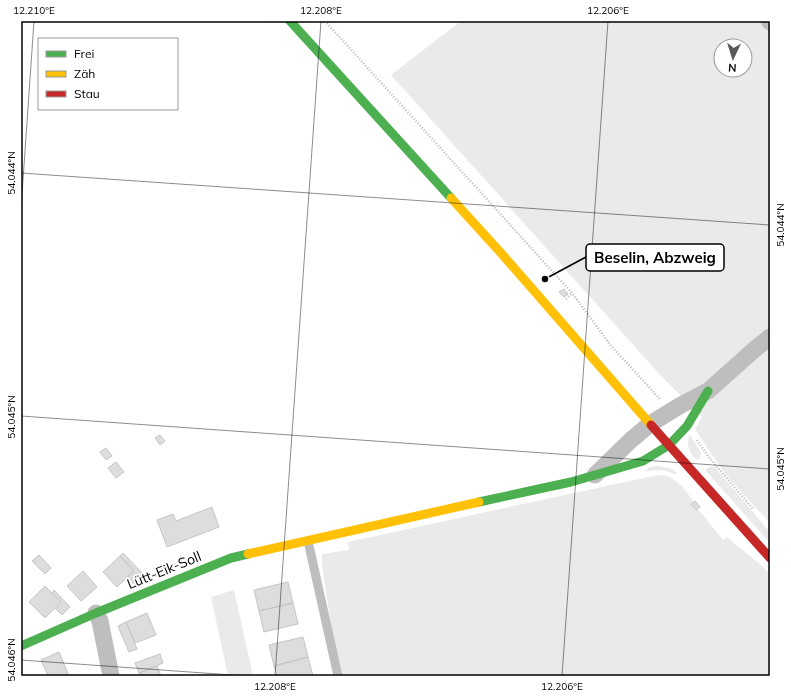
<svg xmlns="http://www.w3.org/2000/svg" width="791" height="697" viewBox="0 0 791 697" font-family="Mulish,sans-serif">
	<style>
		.green { fill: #eaeaea; fill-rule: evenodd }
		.building { fill: #ddd; stroke: #c5c5c5 }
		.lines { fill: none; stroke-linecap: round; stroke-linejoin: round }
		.path { stroke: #b8b8b8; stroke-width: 2.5; stroke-dasharray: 1 2; stroke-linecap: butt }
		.lane { stroke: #bebebe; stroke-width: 9 }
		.street { stroke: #bebebe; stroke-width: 17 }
		.fast { stroke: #4caf50; stroke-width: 9 }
		.slow { stroke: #ffc107; stroke-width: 9 }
		.jam { stroke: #c62828; stroke-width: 9 }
		.ticks { fill: none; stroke: #000; stroke-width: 1; stroke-opacity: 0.45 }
		.labels { text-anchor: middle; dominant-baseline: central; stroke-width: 3.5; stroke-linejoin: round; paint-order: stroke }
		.street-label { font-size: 14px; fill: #000; stroke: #fff }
		.leader { fill: none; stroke: #000; stroke-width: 1.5 }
		.callout-dot { fill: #000; stroke: #fff; stroke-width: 1.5 }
		.callout { fill: #fff; stroke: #000; stroke-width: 1.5 }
		.callout-label { font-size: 15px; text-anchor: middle; font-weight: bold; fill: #000 }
		.neatline { fill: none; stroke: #000; stroke-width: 1.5 }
		.ticks-label { font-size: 10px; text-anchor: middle; fill: #000 }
	</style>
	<rect width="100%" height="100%" fill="#fff"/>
	<path class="green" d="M461 21H770V523L726 475 708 449 695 429 702 417 662 377 391 75ZM721 46H745V70H721Z
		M689 434 701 452 700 458 697 460C688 450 687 448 689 434Z
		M656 466C665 467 672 467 678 474H675L663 470 646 471 649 467Z
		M709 467H715L717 470 770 532V543L705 470Z
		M663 475C679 479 685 490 694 502L691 505 696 510 698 509 723 540 727 537 762 566 770 575V676H339L322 566V554L349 550 348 542 588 490 653 476Z
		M234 590 253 676H228L211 597Z"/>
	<path class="building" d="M564 289 568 294 564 297 559 292Z
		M160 435 165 441 160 445 155 438Z
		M106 448 112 456 106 460 100 452Z
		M116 462 124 472 116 478 108 468Z
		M695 501 700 507 696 510 691 504Z
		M212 507 219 527 167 547 157 520 173 514 176 521Z
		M123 553 145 576 135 585 128 577 134 571 120 556Z
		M39 555 51 568 45 574 32 561Z
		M120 556 134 571 117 587 103 572Z
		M83 571 97 587 81 601 67 586Z
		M288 582 293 603 259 611 254 590Z
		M45 586 61 602 45 618 29 602Z
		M54 590 70 607 62 615 55 608 61 602 52 593Z
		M293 603 298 624 264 632 259 611Z
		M147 613 156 635 135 643 126 622Z
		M126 622 137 649 129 652 118 626Z
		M303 637 308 657 274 666 269 645Z
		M59 652 69 676H48L41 660Z
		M160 654 163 663 139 673 135 663Z
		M308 657 313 676H277L274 666Z
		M157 666 161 676H140L139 673Z"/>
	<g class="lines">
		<path class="path" d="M325 21 572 293 612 347 660 399
			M566 299 572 293
			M697 440 708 456 753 509"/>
		<path class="lane" d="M308 541 338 676"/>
		<path class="street" d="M769 21 770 22
			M595 475 631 440 650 424 681 405 708 391 755 349 770 337
			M96 613 100 621 111 676"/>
		<path class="fast" d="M290 21 451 198
			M479 502 571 482 643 461 669 445 687 426 708 391
			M21 646 96 613 231 558 248 554"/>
		<path class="slow" d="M451 198 501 253 651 425
			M248 554 479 502"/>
		<path class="jam" d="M651 425 770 558"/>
	</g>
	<path class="ticks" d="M21 173 770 225M21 209 34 21M21 416 770 469M21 660 246 676M275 676 321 21M562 676 608 21"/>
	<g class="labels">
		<g class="street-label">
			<text transform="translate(164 570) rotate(-22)">Lütt-Eik-Soll</text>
		</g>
	</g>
	<path class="leader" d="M545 279L586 257"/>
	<circle class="callout-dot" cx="545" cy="279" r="4"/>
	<rect class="callout" x="586" y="244" width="138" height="27" rx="4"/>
	<g class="callout-label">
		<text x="655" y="263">Beselin, Abzweig</text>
	</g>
	<rect width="791" height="697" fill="none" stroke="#ffffff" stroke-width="44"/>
	<rect x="38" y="38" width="140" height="72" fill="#ffffff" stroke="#999999"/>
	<rect x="46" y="51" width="20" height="6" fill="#4caf50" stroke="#999999"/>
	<text x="74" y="58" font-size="12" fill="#000000">Frei</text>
	<rect x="46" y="71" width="20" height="6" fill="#ffc107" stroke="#999999"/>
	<text x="74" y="78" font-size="12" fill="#000000">Zäh</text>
	<rect x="46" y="91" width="20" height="6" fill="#c62828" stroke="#999999"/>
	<text x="74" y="98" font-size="12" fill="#000000">Stau</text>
	<g transform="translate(733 58) rotate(184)"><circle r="19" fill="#ffffff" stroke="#999999"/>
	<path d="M0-3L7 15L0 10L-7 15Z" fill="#595959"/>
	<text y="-6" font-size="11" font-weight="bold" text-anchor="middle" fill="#000000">N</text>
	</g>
	<rect x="22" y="22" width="747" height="653" class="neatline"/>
	<g class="ticks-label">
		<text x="34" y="14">12.210°E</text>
		<text x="321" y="14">12.208°E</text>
		<text x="608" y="14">12.206°E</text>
		<text transform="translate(11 173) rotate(-90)" y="4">54.044°N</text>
		<text transform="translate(780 225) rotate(-90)" y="4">54.044°N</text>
		<text transform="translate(11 417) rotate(-90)" y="4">54.045°N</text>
		<text transform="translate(780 469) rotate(-90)" y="4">54.045°N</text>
		<text transform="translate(11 660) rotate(-90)" y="4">54.046°N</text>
		<text x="275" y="690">12.208°E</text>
		<text x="562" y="690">12.206°E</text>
	</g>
</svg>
